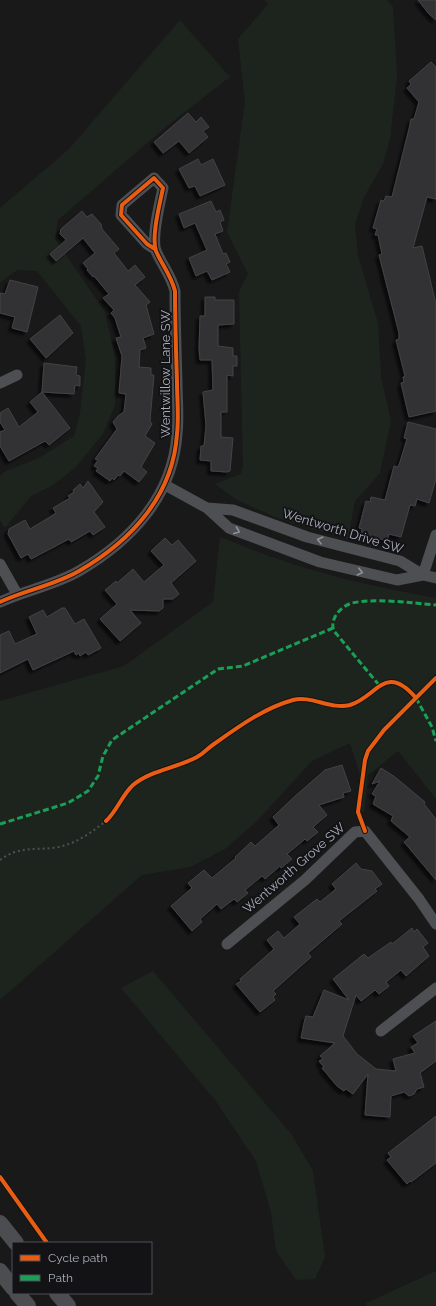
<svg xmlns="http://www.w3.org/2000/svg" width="436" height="1306" viewBox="0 0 436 1306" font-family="Raleway,sans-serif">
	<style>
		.green { fill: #1d241e }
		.building { fill: #323234; stroke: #424346; filter: url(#shadow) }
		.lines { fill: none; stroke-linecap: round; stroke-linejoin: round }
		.path { stroke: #4f5054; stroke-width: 2; stroke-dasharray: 2 3; stroke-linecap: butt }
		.street { stroke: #4d4f53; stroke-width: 11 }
		.secondary { stroke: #4c4d51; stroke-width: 16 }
		.quiet { stroke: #1a9f57; stroke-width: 3; stroke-dasharray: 6 3; stroke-linecap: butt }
		.cycleway-casing { stroke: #131316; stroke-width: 6 }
		.cycleway { stroke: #e95d12; stroke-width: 4 }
		.oneway { stroke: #8e929c }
		.labels { text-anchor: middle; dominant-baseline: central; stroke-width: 4; stroke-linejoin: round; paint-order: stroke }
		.street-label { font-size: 13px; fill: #aaafbb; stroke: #131316 }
	</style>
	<defs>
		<filter id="shadow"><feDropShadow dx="-3.5" dy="3.5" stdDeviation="1" flood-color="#0009"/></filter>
	</defs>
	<rect width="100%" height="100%" fill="#19191a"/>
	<path class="green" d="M264 0H387L393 7 397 76 390 139 383 164 364 197 355 224 358 256 378 323 381 377 391 421 380 473 355 501 348 539 277 518 237 500 215 484 241 474 243 466 239 292 248 274 227 232 245 102 238 39 268 4Z
		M180 20 230 77 168 125 58 220 55 239 105 312 115 357V405L103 434 76 467 53 485 31 496 5 528 0 521V476L6 471 39 458 74 436 80 414 86 360 81 326 37 271 17 270 0 283V208L69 149Z
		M220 537C238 544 255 551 272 557 325 576 381 588 436 598V799L398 751 368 775 364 812 356 811 360 775 350 743 312 761 257 821 225 849 190 867 142 875 0 1000V701L124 666 213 602Z
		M153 971 292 1135 313 1171 325 1257 315 1279 296 1280 276 1251 271 1212 256 1161 215 1100 121 988Z
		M436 1271V1306H367L366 1303Z"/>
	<path class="building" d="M418 0H436V20L429 14Z
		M431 62 436 67V199L427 197 413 248 422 246 436 304V411L409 417 401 383 404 382 403 377 405 376 396 340 399 339V333L379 255 382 254 378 235H375L377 229 373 228 381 200 384 201 386 196 392 197 409 129 411 119H414L419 102 407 88 411 84 409 81Z
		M188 113 196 122 201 117 209 127 203 131 208 137 189 153 179 141 163 153 154 142Z
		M198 159 201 165 213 159 225 185 200 196 195 186 189 188 179 169Z
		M211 201 216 212 220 210 224 220 220 222 223 231 215 234 223 254 226 253 230 262 226 264 230 272 212 280 207 271 196 276 189 258 207 250 195 223 184 228 179 214Z
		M82 211 87 217 92 214 101 224 102 229 119 249 114 253 128 271 135 265 145 277 135 285 150 302 146 305 154 334 143 338 146 348 140 350 139 367 151 368V375H154L150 421 152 424 145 436 155 443 141 467 147 472 139 482 124 471 120 476 118 475 114 480 112 478 110 481 96 471 98 468 94 466 98 460 95 459 117 429 113 422 118 416 124 412 126 394 119 393 122 356 116 338 121 337 115 318 111 313 114 310 103 298 109 294 94 276 93 277 87 270 88 269 83 263 95 253 83 238 56 261 50 254 66 240 60 234 61 229Z
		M10 280 38 287 27 332 12 328 15 317 0 313V293L5 294Z
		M205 297H215V300H234V324L218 325V346L233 348V356H237V366H233V376L227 375V412H221V437L233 438 230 471 227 472 211 471V461L200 460 201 446H204L206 425 203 392 213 390 212 360H200L199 349 200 316H205Z
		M60 315 73 333 46 358 30 339Z
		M44 363 77 367 76 375 80 376V386L75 385 74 394 42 392 70 428 49 445 45 441 9 461 0 446V432L5 430 0 422V413L8 408 19 427 38 412 30 402 42 392Z
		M408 422 436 429V479L429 503 417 499 415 506 410 505 401 537 389 534 387 541 361 534 362 529 359 528 366 501 370 502 371 497 385 500 394 466 398 467 400 462 407 439 404 438Z
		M88 481 103 502 94 512 105 527 93 535 90 531 71 542 69 539 31 559 28 554 21 558 8 534 9 529 25 520 30 529 50 517 56 513 53 508 70 498 68 496 74 492 73 490 80 484 83 488Z
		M165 538 172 545 178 540 196 561 171 583 179 594 173 599H163V608L159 611 130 610 141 623 120 641 100 619 117 604 105 590 116 581 117 583 133 569 144 582 164 565 151 551Z
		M62 608H65L75 624 84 619 101 648 88 655 86 652 80 656 79 653 76 655 74 651 33 670 28 659 0 673V635L9 631 15 644 37 634 29 617 43 610 47 617Z
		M342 765 351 791 343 793 344 797 319 805 327 815 313 827 318 832 307 841 305 839 287 854 292 859 281 868 280 866 265 879 262 876 245 890 248 893 237 902 234 899 221 909 217 904 200 919 202 922 192 931 171 906 192 888 188 883 204 870 212 878 236 858 235 857 251 842 255 846 279 825 273 817 294 797 325 770Z
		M381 768 395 777 425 802 424 804 436 819V880L404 842 410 837 391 821 393 816 373 804 376 796 372 794 380 781 372 784Z
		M356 863 361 869 372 871 382 884 375 889 377 891 339 921 342 924 308 953 311 957 273 991 276 994 273 997 275 1000 260 1012 236 984 241 981 240 979 274 949 267 940 278 931 284 938 300 924 294 917 317 899 320 902 336 889 332 884Z
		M412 928 414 932 417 929 428 943 423 947 429 956 406 976 401 970 386 982 389 986 379 994 375 990 361 1001 356 995 343 1036 357 1054 376 1069 396 1071 393 1059 415 1053 411 1047 418 1043 413 1036 436 1021V1061L420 1073 424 1087 417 1089 414 1094 409 1096 404 1092 391 1096 390 1117 365 1115 368 1074 353 1094 346 1089 344 1091 337 1086 322 1068 324 1067 319 1061 323 1059 320 1056 335 1043 301 1038 304 1023 306 1016 313 1017 324 990 349 1000 333 979 364 954 368 958 391 942 392 944Z
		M436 1116V1163L411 1182 410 1181 407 1184 387 1160 391 1157 388 1153Z"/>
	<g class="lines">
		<path class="path" d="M0 860C20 845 37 851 59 847 77 843 92 832 106 821"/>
		<path class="street" d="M0 383 17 375
			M165 485 207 508 229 528 320 562 397 580 423 575
			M207 508 233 510 307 537 400 561 423 575 436 578
			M0 564 17 594
			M423 575 436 535
			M0 602C26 590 55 585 79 571 131 541 173 496 177 434 179 416 177 399 177 382 176 351 175 321 175 291 171 275 162 265 156 251 151 237 160 203 163 188L154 178 122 205 121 215 147 244 155 249
			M227 944 305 880 355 832 365 831 419 899 436 924
			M381 1031 436 988"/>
		<path class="secondary" d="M0 1223 16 1243
			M0 1271 13 1288
			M17 1293 28 1306
			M57 1293 68 1306"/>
		<path class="quiet" d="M379 685 334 631C329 619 341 606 352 603 374 598 413 603 436 605
			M416 698 432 727 436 741
			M0 824 68 803 88 791 98 776 103 756 112 740 218 669 243 666 333 628"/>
		<g class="cycleway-casing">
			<path id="cycleway" d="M0 602C26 590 55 585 79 571 131 541 173 496 177 434 179 416 177 399 177 382 176 351 175 321 175 291 171 275 162 265 156 251 151 237 160 203 163 188L154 178 122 205 121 215 147 244 155 249
				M106 821C117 811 122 795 133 785 151 770 177 768 197 757 203 754 208 748 214 744 238 727 264 708 293 700 311 695 331 710 350 705 377 697 385 662 416 698
				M365 831 358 812 365 760 368 751 384 730 436 678
				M0 1177 47 1243"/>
		</g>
		<use href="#cycleway" class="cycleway"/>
	</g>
	<defs><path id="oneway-chevron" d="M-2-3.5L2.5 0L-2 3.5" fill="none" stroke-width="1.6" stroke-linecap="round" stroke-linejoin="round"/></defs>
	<g class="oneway">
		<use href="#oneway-chevron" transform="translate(237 531) rotate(21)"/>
		<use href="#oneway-chevron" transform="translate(320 540) rotate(-166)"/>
		<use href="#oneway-chevron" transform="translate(360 572) rotate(13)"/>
	</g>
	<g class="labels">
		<g class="street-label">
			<text transform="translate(165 374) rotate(-90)">Wentwillow Lane SW</text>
			<text transform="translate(343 531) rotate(17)">Wentworth Drive SW</text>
			<text transform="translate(294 868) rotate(-41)">Wentworth Grove SW</text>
		</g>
	</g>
	<rect x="12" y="1242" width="140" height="52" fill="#131316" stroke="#4f5158"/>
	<rect x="20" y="1255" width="20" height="6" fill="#e95d12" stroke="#4f5158"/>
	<text x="48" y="1262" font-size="12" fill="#aaafbb">Cycle path</text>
	<rect x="20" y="1275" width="20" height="6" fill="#1a9f57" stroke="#4f5158"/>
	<text x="48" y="1282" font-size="12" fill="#aaafbb">Path</text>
</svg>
